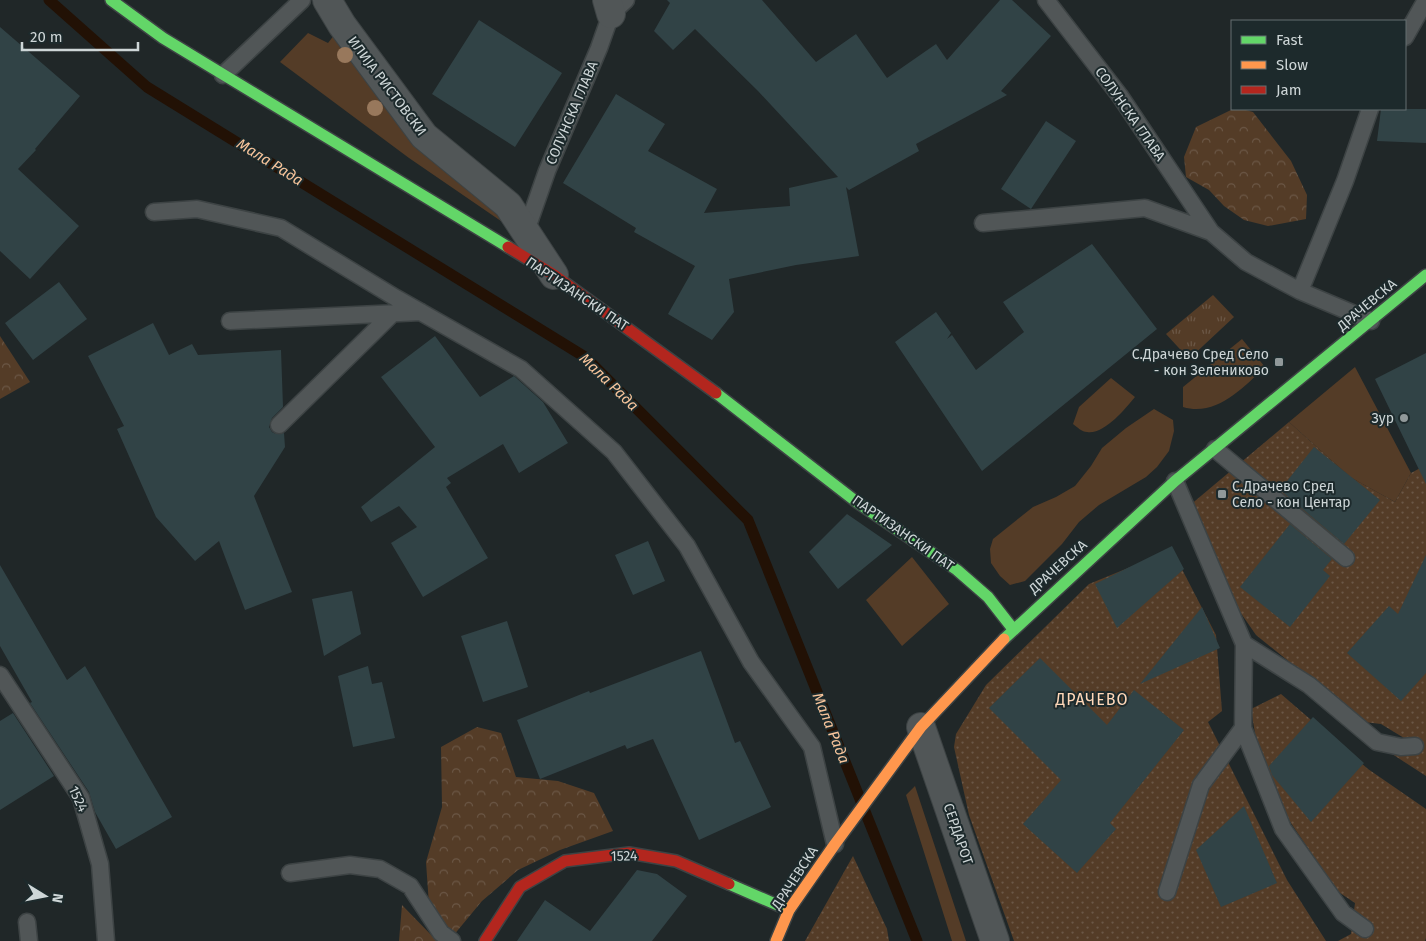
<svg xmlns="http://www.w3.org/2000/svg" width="1426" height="941" viewBox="0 0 1426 941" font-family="'Fira Sans',sans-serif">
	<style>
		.grass { fill: #543c27 }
		.forest { fill: url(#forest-crowns) }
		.park { fill: url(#park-tufts) }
		.garden { fill: url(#garden-dots) }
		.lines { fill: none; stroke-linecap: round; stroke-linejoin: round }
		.stream { stroke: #221105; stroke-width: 11 }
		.building { fill: #314346 }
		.lane-casing { stroke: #3d4344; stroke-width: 19 }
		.street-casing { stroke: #3d4344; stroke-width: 30 }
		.fast-casing { stroke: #3d4344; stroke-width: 14 }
		.slow-casing { stroke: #3d4344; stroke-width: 14 }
		.jam-casing { stroke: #3d4344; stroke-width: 14 }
		.lane { stroke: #515657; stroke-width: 16 }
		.street { stroke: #515657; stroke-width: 28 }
		.fast { stroke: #63d668; stroke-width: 11 }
		.slow { stroke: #ff974d; stroke-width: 11 }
		.jam { stroke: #b3261e; stroke-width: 11 }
		.tree { fill: #98785c }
		.poi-dot { fill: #91999a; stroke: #1d2a2c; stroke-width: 2 }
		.labels { text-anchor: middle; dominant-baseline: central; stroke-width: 4; stroke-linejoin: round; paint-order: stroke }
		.street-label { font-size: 14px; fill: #ced6d7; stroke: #1d2a2c }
		.poi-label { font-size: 14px; fill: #ced6d7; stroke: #1d2a2c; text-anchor: end }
		.water-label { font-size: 15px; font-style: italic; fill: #f7c49b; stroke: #1d2a2c }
		.quarter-label { font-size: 16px; letter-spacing: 1px; fill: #ffd8b9; stroke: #1d2a2c }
	</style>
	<defs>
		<pattern id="forest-crowns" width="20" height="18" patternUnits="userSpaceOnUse" patternTransform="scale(1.25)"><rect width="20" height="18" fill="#543c27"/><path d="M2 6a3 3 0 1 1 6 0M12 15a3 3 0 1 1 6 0" fill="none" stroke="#6b5746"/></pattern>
		<pattern id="park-tufts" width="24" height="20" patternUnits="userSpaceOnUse" patternTransform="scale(1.25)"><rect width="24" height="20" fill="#543c27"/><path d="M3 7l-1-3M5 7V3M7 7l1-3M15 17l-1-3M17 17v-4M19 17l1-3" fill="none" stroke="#6b5746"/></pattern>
		<pattern id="garden-dots" width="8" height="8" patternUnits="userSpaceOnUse" patternTransform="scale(1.25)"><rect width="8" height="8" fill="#543c27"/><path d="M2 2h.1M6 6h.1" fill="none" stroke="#6b5746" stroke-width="1.8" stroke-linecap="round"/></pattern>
	</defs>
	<rect width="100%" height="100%" fill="#202728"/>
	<path class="grass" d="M342 25 514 230 409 158 280 62 308 33 328 43Z
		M1242 339 1265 367C1243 388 1216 417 1183 407V387Z
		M1355 367 1411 473 1395 502 1350 477 1289 422Z
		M1111 378 1135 397C1125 409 1104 435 1087 432 1082 432 1077 427 1073 424L1079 407Z
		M1154 409 1173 420 1174 431 1169 451 1157 467 1146 477 1099 505 1079 522 1062 544 1025 581 1010 585 1000 576 991 563 990 549 993 539 1033 507 1056 497 1075 486 1091 466 1102 448 1126 428Z
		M912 557 949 604 902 646 866 600Z
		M915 786 966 941H952L906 795Z"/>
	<path class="forest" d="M1233 109H1242L1253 112 1291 161 1307 195 1306 219 1268 226 1244 220 1224 206 1209 190 1186 177 1184 157 1196 127Z
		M0 336 30 382 0 399Z
		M477 727 501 733 516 777 558 781 594 793 613 831 560 850 518 870 482 901 453 936 429 905 426 862 442 807 441 747Z
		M402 905 437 941H399Z"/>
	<path class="park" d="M1213 295 1234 317 1189 359 1166 334Z"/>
	<path class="garden" d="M1289 422 1350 477 1395 502 1411 473 1426 465V776L1389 752 1404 738 1381 724 1364 722 1256 635 1215 576 1189 506Z
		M1172 550 1216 635 1222 711 1208 722 1287 880 1326 941H1014L969 815 954 747 956 734 986 685 1089 584Z
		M1281 694 1368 769 1426 809V938L1425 941H1338L1351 934 1355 903 1337 891 1263 782 1251 709Z
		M853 856 887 929 889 941H805Z"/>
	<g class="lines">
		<path class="stream" d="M49 0 147 87 585 357 748 520 917 941"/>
	</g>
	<path class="building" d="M667 0H762L816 62 856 34 887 78 936 44 947 60 1000 0H1012L1051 36 1001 91 1007 95 916 144 919 151 849 190 846 187 859 256 796 265 729 279 734 312 712 340 668 314 695 266 634 232 636 228 563 183 616 94 665 124 648 151 717 189 704 213 790 206 789 188 838 177 758 91 695 29 673 50 654 31 670 3Z
		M479 20 562 73 515 147 432 94Z
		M0 27 80 96 35 149 36 150 18 169 79 226 30 279 0 251Z
		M1381 109H1426V143L1377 141Z
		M1046 121 1076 141 1031 209 1001 189Z
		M1092 244 1157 329 982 471 895 342 936 312 951 333 947 339 952 335 976 370 1024 332 1003 302Z
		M59 282 87 319 33 360 5 323Z
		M153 323 169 355 192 344 198 355 281 350 283 407 272 418 269 427 272 432 276 434 284 433 285 447 254 496 292 592 245 610 219 541 195 561 156 517 117 429 124 426 88 356Z
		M435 336 480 397 514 376 543 402 568 443 519 473 503 444 447 478 451 483 446 487 488 558 423 597 391 543 417 527 399 506 371 522 361 507 435 447 381 377Z
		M1426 353V484L1375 379Z
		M1314 447 1380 500 1344 544 1280 490Z
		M847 514 892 545 838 589 809 552Z
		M1290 524 1332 559 1323 570 1330 576 1290 627 1240 587Z
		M648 541 665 581 633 595 615 555Z
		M1172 546 1184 569 1117 628 1095 584Z
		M1426 555V673L1401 701 1347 653 1389 606 1398 614Z
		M0 565 67 680 85 666 172 817 116 849 95 812 89 792 30 703 32 702 0 646Z
		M352 591 361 634 324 656 312 599Z
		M1202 607 1220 648 1140 684Z
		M507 621 528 687 483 702 461 636Z
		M701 651 735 743 740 741 771 807 699 840 653 739 627 749 625 745 540 779 517 720 589 691 590 693Z
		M1040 658 1107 725 1134 690 1184 730 1110 823 1116 829 1077 873 1023 824 1061 780 989 708Z
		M368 666 372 684 382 682 395 738 353 747 338 676Z
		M13 713 54 776 0 810V721Z
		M1313 717 1364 763 1311 822 1272 775 1269 766Z
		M1244 806 1277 883 1221 907 1196 850Z
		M637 870 657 874 687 896 652 941H517L545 900 590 931Z"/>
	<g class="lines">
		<g class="lane-casing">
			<path id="lane" d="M1046 0 1120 96 1211 232 1246 262 1300 291
				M1405 37 1426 0
				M223 75 302 0
				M1370 109 1345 181 1300 291 1371 321
				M154 212 197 209 281 228 396 298 521 369 614 452 687 546 751 662 812 747 835 844
				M983 223 1145 208 1211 232
				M526 231 547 171 599 48 611 14 626 0
				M230 321 421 312
				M279 425 392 314
				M1215 449 1346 558
				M1175 481 1244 644 1243 728 1283 829 1343 913 1365 929
				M1244 644 1309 685 1377 742 1401 747 1415 746
				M0 675 81 798 100 864 106 941
				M290 873 350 865 380 869 410 886 441 933 452 941
				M1167 892 1201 785 1243 728
				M27 922 29 941"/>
		</g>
		<g class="street-casing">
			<path id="street" d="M327 0 342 25 424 136 508 205 554 275
				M607 0 611 14
				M921 727 995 941"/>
		</g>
		<g class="fast-casing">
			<path id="fast" d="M111 0 163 38 508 247
				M716 393 858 503 957 570 988 597 1013 629
				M1004 639 1175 481 1426 275
				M729 884 789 910"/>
		</g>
		<g class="slow-casing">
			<path id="slow" d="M776 941 789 910 835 844 921 727 1004 639"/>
		</g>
		<g class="jam-casing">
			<path id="jam" d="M508 247 554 275 716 393
				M485 941 520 887 565 861 629 853 676 861 729 884"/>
		</g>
		<use href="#lane" class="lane"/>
		<use href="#street" class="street"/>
		<use href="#fast" class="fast"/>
		<use href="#slow" class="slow"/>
		<use href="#jam" class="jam"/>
	</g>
	<g class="tree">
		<circle cx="345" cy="55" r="8"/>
		<circle cx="375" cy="108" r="8"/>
	</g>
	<g class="poi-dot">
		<rect x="1274" y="357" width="10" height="10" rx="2.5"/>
		<circle cx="1404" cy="418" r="5"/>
		<rect x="1217" y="489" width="10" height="10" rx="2.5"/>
	</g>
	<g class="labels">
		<g class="street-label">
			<text transform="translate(387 86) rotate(53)">ИЛИЈА РИСТОВСКИ</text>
			<text transform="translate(572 113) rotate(-67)">СОЛУНСКА ГЛАВА</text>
			<text transform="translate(1130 114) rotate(55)">СОЛУНСКА ГЛАВА</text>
			<text transform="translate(577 294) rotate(34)">ПАРТИЗАНСКИ ПАТ</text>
			<text transform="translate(1367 305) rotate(-40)">ДРАЧЕВСКА</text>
			<text transform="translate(903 533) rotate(35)">ПАРТИЗАНСКИ ПАТ</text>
			<text transform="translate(1058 567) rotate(-42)">ДРАЧЕВСКА</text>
			<text transform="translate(78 799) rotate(65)">1524</text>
			<text transform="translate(958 834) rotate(71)">СЕРДАРОТ</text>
			<text transform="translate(624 856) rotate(-1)">1524</text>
			<text transform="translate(795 878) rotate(-57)">ДРАЧЕВСКА</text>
		</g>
		<g class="poi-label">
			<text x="1269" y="354">С.Драчево Сред Село<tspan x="1269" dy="16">- кон Зелениково</tspan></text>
			<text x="1394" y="418">Зур</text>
			<text x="1232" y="486" text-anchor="start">С.Драчево Сред<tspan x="1232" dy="16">Село - кон Центар</tspan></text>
		</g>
		<g class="water-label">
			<text transform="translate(270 162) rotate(32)">Мала Рада</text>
			<text transform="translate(609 382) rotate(44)">Мала Рада</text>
			<text transform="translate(831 728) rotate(68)">Мала Рада</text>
		</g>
		<g class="quarter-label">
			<text x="1092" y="699">ДРАЧЕВО</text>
		</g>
	</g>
	<rect x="1231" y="20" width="175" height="90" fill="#1d2a2c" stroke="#646f70"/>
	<rect x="1241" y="36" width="25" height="8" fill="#63d668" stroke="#646f70"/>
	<text x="1276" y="45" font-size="15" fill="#ced6d7">Fast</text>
	<rect x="1241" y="61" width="25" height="8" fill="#ff974d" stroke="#646f70"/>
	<text x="1276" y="70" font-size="15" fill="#ced6d7">Slow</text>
	<rect x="1241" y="86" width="25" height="8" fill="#b3261e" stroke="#646f70"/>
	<text x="1276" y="95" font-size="15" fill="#ced6d7">Jam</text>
	<g transform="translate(45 896) rotate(100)" stroke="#1d2a2c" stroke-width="4" paint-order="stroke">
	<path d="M0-4L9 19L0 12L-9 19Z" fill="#ced6d7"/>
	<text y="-8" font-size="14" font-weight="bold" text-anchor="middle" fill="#ced6d7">N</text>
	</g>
	<path d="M22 42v8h116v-8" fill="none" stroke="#ced6d7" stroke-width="2.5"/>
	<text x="30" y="42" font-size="15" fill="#ced6d7" stroke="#1d2a2c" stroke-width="4" paint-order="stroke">20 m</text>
</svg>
